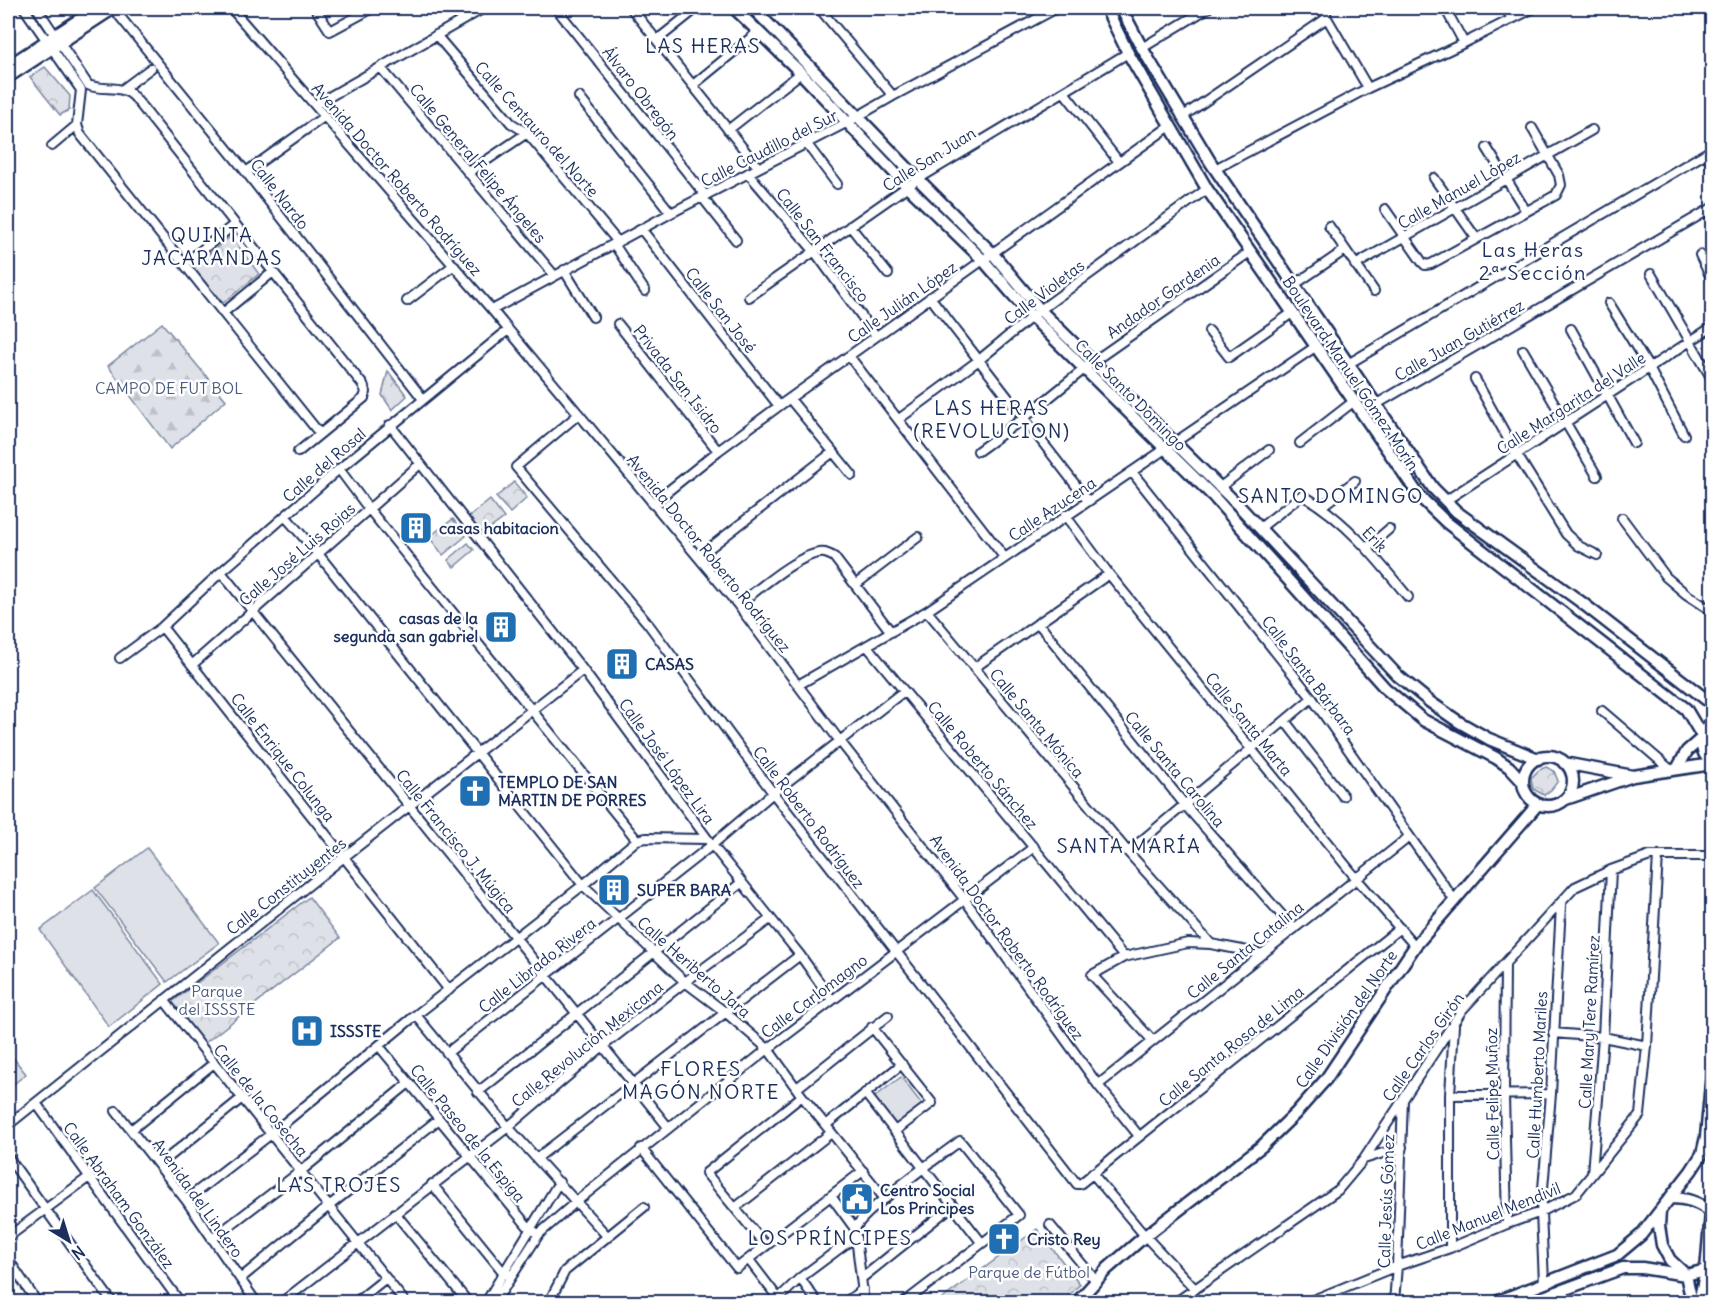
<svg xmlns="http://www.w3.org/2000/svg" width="1720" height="1310" viewBox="0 0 1720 1310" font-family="Delius,sans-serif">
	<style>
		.green { fill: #dee1e7; stroke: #7c88a2; stroke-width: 1.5 }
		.forest { fill: url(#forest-firs); stroke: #7c88a2; stroke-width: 1.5 }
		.park { fill: url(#park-crowns); stroke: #7c88a2; stroke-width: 1.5 }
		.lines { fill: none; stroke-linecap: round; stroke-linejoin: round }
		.street-casing { stroke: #1b2f5e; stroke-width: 12 }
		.secondary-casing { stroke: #1b2f5e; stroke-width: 15 }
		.street { stroke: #fff; stroke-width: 8 }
		.secondary { stroke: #fff; stroke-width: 10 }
		.labels { text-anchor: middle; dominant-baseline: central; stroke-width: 5; stroke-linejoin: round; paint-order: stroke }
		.street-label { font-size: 16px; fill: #1b2f5e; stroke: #fff }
		.park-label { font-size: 16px; fill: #4c5c80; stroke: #fff }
		.poi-label { font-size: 16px; font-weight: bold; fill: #1b2f5e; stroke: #fff; text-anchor: start }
		.quarter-label { font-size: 20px; letter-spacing: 1.5px; fill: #1b2f5e; stroke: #fff }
	</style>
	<defs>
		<pattern id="forest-firs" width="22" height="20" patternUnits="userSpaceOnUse" patternTransform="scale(1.5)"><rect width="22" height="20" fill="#dee1e7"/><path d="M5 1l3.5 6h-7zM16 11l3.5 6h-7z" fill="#bec1c9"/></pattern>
		<pattern id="park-crowns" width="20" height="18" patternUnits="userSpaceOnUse" patternTransform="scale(1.5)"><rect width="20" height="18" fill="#dee1e7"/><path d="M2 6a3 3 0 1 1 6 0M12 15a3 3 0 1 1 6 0" fill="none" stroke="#bec1c9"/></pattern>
	</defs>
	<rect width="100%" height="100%" fill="#fff"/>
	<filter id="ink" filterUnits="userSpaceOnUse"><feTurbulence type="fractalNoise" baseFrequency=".0167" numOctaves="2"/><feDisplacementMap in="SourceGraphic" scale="12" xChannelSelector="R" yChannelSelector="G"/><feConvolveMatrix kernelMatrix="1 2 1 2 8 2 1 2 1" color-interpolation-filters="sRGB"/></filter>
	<g filter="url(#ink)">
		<path class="green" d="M147 848 219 943 167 982 95 888Z
			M93 890 163 984 109 1027 40 930Z
			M8 1051 26 1074 8 1089Z
			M901 1077 924 1107 895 1129 872 1099Z"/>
		<path class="forest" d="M162 323 226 400 170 449 108 366Z"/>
		<path class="park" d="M45 67 70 96 69 110 60 115 30 77Z
			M231 236 259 274 223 303 192 267Z
			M388 371 407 396 392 410 382 395Z
			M514 482 527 498 510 513 496 497Z
			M490 500 504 518 480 536 468 518Z
			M453 519 466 536 443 555 429 537Z
			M468 543 474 550 454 567 448 560Z
			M1546 767 1554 771 1558 781 1551 790 1544 795 1533 789 1531 778 1539 770Z
			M309 897 340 938 201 1046 168 1005Z
			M1037 1229 1080 1284 1063 1302H938Z"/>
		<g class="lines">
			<g class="street-casing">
				<path id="street" d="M24 8 81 90 77 125 80 134 320 434
					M37 8 88 85C104 92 122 83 135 98L363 385 366 392 364 398 298 452
					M113 8 246 172 423 399
					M231 8 492 310 738 605 839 740 965 900 1098 1085 1139 1136
					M315 8 330 31 373 8
					M556 8 705 195
					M631 8 758 167
					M819 8 893 96
					M1327 8 1325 10 1327 18 1368 88
					M1445 8 1464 43
					M1506 8 1512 19
					M436 35 511 123 527 133 618 242
					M657 40 697 8
					M1142 48 1208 8
					M381 68 554 275
					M693 85 758 32
					M123 89 151 68
					M1064 92 1119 162
					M579 97 671 213
					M315 105 484 8
					M1182 117 1327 18
					M728 130 801 73
					M806 143 837 184
					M52 146 77 125
					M1487 148 1526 211
					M1215 169 1368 88 1464 43 1534 8
					M246 172 325 116
					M468 173 527 133
					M748 173 815 252 876 336
					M1434 178 1476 238
					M702 197 736 240
					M1385 209 1422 262 1425 265 1431 264 1556 195 1561 185 1559 175 1532 128
					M850 226 888 274
					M1329 226 1374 291
					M642 230 779 406
					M614 244 645 291
					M1700 255 1712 280
					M184 264 235 224
					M1355 265 1592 130
					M564 270 593 317
					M1651 274 1712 379
					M1294 285 1345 250
					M749 297 918 179 1128 53
					M930 297 1088 501
					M407 301 454 265
					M1609 303 1649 368 1684 435
					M492 310 671 213 848 122 893 96 1057 8
					M223 313 273 272
					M618 324 718 451
					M1571 329 1634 443
					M1209 331 1229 357 1292 313
					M1523 350 1597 476
					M849 356 1004 557
					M1348 364 1708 152 1712 169
					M1475 379 1517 455 1566 534 1579 546 1597 555
					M790 399 852 475
					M1375 405 1712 208
					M579 414 516 467 649 625 773 793 1077 1184H1080L1400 928
					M899 419 979 360 1040 310 1207 189
					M390 425 583 670 712 845 800 955 832 1000
					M1300 443 1353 402
					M978 451 1024 418 1094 361 1250 252
					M339 469 369 509 637 840
					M1132 472 1312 698 1455 901
					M1219 488 1269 450
					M1445 501 1712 327
					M652 504 718 451 779 406 1170 126
					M1322 506 1355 481
					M1065 515 1109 574 1356 878 1415 946
					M285 516 319 555 583 885 685 982 725 1012 768 1049 802 1096 885 1199
					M1622 518 1666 577 1686 594 1712 611
					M1260 528 1302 495C1345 519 1377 559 1408 597
					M1367 548 1389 529
					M698 557 833 452
					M221 572 668 1127
					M855 585 918 537
					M738 605C755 592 804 549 825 553 828 554 831 555 834 557L891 632
					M927 611 1128 852 1211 944
					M1038 623 1185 805 1294 929
					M162 627 449 990
					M867 646 1124 957
					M120 658 162 627 221 572 339 469 508 330
					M193 664 420 464
					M974 668 1109 574
					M798 685 927 611 1315 347
					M1602 711 1671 770
					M1285 721 1343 796
					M1128 852 1312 698
					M1505 964 1504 1095 1507 1224
					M164 1000 405 1302
					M416 1015 508 1127 608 1237
					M872 1027 932 1103 895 1131
					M1553 1033 1603 1037 1647 1046
					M1153 1041 1092 975 1124 957 1188 943 1211 944 1263 954
					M379 1046 530 1229 539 1234
					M447 1053 712 845 773 793 904 691
					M1098 1085 1409 837
					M797 1088 888 1016
					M478 1092 741 883
					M865 1093 981 1242
					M1450 1095 1551 1094
					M36 1103 180 1302
					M116 1111 186 1200 256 1302
					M8 1125 344 857 583 670
					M826 1125 902 1064
					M131 1130 214 1063
					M641 1148 737 1268 863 1171
					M8 1157 112 1302
					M537 1158 800 955
					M1364 1159 1402 1147
					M159 1165 242 1098
					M1092 1173 1145 1236 1195 1289
					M1592 1173 1603 1037 1611 870
					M432 1184 504 1273 508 1274
					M831 1196 855 1229 864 1302
					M186 1200 271 1134 416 1015 583 885 637 840 646 838 707 839
					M735 1208 831 1133
					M395 1213 468 1302
					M1050 1225 1096 1281
					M855 1229C862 1211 940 1156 960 1141L1019 1215 905 1302
					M8 1237 89 1177
					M212 1239 301 1171 409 1083
					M766 1246 706 1173 802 1096
					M1450 1248V1095L1454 1025
					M8 1259 37 1302
					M749 1260 778 1298
					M800 1278 817 1302
					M862 1278 952 1206
					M240 1279 329 1206 439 1119
					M1544 1283 1541 1212 1551 1094 1561 905
					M282 1302 508 1127 603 1046 685 982 770 919
					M356 1302 386 1278
					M486 1302 559 1182
					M495 1302 539 1234 577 1201 768 1049 1034 847
					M549 1302 565 1271 644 1207
					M775 1302 800 1278 855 1237
					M846 1302 863 1289
					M1176 1302 1338 1190 1364 1159 1462 1010 1575 887 1611 870 1650 856H1712
					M1308 1302 1397 1266 1450 1248 1507 1224 1541 1212 1576 1194 1640 1115 1647 1046 1658 856
					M1394 1302 1397 1266 1403 1100"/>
			</g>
			<g class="secondary-casing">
				<path id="secondary" d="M734 8 801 73 908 187 984 261 1032 317 1213 496 1385 688 1423 720 1496 758 1509 767 1523 782
					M753 8 918 179 993 254 1040 310 1240 507 1397 675 1430 702 1459 722 1489 739 1538 759
					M1106 8 1128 53 1207 189 1420 497 1446 522 1686 709 1702 736
					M1121 8 1142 48 1211 163 1433 488 1457 512 1581 602 1712 704
					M8 66 97 8
					M8 77 114 8
					M1712 722C1699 734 1698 752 1712 763
					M1523 781a25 25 0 1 1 50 0a25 25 0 1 1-50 0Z
					M1564 763 1633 776
					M1677 769 1687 751 1702 738
					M1566 799 1633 776 1712 764
					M1670 1198C1687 1198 1698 1202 1711 1212
					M1660 1211 1659 1226 1662 1245 1670 1260 1686 1275 1692 1302
					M1077 1302 1107 1269 1145 1236 1262 1146 1296 1113 1326 1079 1415 946 1538 804
					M1496 1302 1617 1255 1641 1235 1691 1171 1702 1154 1706 1137 1712 1073
					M1530 1302 1623 1268H1642L1686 1275 1706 1270
					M1699 1302 1706 1270 1712 1201"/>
			</g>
			<use href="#street" class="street"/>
			<use href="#secondary" class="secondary"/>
		</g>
	</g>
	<defs>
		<g id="building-square" transform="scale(1.725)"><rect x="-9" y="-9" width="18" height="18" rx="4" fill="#1f6fb2" stroke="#fff"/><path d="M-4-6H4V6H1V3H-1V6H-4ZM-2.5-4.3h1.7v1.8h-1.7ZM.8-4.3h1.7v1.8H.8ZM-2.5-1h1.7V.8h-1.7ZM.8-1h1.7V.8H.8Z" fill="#fff"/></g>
		<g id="church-square" transform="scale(1.725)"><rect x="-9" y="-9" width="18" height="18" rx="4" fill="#1f6fb2" stroke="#fff"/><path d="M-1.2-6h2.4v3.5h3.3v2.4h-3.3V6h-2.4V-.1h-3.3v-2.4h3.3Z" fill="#fff"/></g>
		<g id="hospital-square" transform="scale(1.725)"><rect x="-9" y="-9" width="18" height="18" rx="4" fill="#1f6fb2" stroke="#fff"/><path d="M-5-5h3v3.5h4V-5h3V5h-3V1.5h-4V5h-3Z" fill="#fff"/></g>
		<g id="civic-square" transform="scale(1.725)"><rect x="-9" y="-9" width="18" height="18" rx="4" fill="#1f6fb2" stroke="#fff"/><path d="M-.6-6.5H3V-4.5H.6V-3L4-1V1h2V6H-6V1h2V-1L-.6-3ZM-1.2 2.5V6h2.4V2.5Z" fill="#fff"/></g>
	</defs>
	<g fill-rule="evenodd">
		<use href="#building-square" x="416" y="528"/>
		<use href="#building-square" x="501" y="627"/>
		<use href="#building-square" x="622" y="664"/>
		<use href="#church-square" x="475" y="791"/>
		<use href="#building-square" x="614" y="890"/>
		<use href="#hospital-square" x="307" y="1031"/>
		<use href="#civic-square" x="857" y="1199"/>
		<use href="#church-square" x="1004" y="1239"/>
	</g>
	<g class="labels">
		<g class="street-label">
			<text transform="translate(641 93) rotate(52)">Álvaro Obregón</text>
			<text transform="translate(537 129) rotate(48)">Calle Centauro del Norte</text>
			<text transform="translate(769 148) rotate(-27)">Calle Caudillo del Sur</text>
			<text transform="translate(929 159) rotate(-32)">Calle San Juan</text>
			<text transform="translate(478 163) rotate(50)">Calle General Felipe Ángeles</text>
			<text transform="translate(397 179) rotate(49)">Avenida Doctor Roberto Rodríguez</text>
			<text transform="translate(1459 190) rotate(-30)">Calle Manuel López</text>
			<text transform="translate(280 194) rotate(52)">Calle Nardo</text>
			<text transform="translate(823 245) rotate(52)">Calle San Francisco</text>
			<text transform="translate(1044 292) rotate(-37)">Calle Violetas</text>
			<text transform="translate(1163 296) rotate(-35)">Andador Gardenia</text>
			<text transform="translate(902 302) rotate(-35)">Calle Julián López</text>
			<text transform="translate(721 310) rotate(52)">Calle San José</text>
			<text transform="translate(1459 340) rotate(-30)">Calle Juan Gutiérrez</text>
			<text transform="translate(1351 373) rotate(56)">Boulevard Manuel Gómez Morín</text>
			<text transform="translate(678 379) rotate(52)">Privada San Isidro</text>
			<text transform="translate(1131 395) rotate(45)">Calle Santo Domingo</text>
			<text transform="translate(1571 403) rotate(-33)">Calle Margarita del Valle</text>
			<text transform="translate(324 465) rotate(-41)">Calle del Rosal</text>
			<text transform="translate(1052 509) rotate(-34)">Calle Azucena</text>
			<text transform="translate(1375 539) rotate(46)">Erik</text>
			<text transform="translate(709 553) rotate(51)">Avenida Doctor Roberto Rodríguez</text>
			<text transform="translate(297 554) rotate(-41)">Calle José Luis Rojas</text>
			<text transform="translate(1309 675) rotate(53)">Calle Santa Bárbara</text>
			<text transform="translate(1037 723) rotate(50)">Calle Santa Mónica</text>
			<text transform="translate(1249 724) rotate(51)">Calle Santa Marta</text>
			<text transform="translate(283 757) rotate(52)">Calle Enrique Colunga</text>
			<text transform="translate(667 761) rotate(54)">Calle José López Lira</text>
			<text transform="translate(983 765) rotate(50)">Calle Roberto Sánchez</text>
			<text transform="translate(1175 769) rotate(50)">Calle Santa Carolina</text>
			<text transform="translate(809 817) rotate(53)">Calle Roberto Rodríguez</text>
			<text transform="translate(456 841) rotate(51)">Calle Francisco J. Múgica</text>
			<text transform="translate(286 886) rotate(-38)">Calle Constituyentes</text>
			<text transform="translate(1007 937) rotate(54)">Avenida Doctor Roberto Rodríguez</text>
			<text transform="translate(1245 950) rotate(-39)">Calle Santa Catalina</text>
			<text transform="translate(537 965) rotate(-38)">Calle Librado Rivera</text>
			<text transform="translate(694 967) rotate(41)">Calle Heriberto Jara</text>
			<text transform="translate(814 996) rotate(-37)">Calle Carlomagno</text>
			<text transform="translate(1346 1019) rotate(-55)">Calle División del Norte</text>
			<text transform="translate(1589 1022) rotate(-87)">Calle Mary Tere Ramírez</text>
			<text transform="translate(587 1044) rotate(-39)">Calle Revolución Mexicana</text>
			<text transform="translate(1231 1046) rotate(-39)">Calle Santa Rosa de Lima</text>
			<text transform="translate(1423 1047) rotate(-55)">Calle Carlos Girón</text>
			<text transform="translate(1537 1075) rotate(-87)">Calle Humberto Mariles</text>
			<text transform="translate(1492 1094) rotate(-91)">Calle Felipe Muñoz</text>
			<text transform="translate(261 1100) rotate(51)">Calle de la Cosecha</text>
			<text transform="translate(468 1133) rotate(51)">Calle Paseo de la Espiga</text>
			<text transform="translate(119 1195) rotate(54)">Calle Abraham González</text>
			<text transform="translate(198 1198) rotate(54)">Avenida del Lindero</text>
			<text transform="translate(1386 1201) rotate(-88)">Calle Jesús Gómez</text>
			<text transform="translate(1488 1216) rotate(-22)">Calle Manuel Mendivil</text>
		</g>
		<g class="park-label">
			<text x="169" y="388">CAMPO DE FUT BOL</text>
			<text x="217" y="991">Parque<tspan x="217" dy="18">del ISSSTE</tspan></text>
			<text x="1029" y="1272">Parque de Fútbol</text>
		</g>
		<g class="poi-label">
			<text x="439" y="528">casas habitacion</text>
			<text x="478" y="618" text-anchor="end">casas de la<tspan x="478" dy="18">segunda san gabriel</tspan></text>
			<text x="645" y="664">CASAS</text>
			<text x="498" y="782">TEMPLO DE SAN<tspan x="498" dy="18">MARTIN DE PORRES</tspan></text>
			<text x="637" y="890">SUPER BARA</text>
			<text x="330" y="1031">ISSSTE</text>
			<text x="880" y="1190">Centro Social<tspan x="880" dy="18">Los Principes</tspan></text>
			<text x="1027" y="1239">Cristo Rey</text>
		</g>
		<g class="quarter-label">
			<text x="703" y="45">LAS HERAS</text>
			<text x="212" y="234">QUINTA<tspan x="212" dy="23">JACARANDAS</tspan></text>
			<text x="1533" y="249">Las Heras<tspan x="1533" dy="23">2ª Sección</tspan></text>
			<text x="992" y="407">LAS HERAS<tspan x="992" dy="23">(REVOLUCION)</tspan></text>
			<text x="1331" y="495">SANTO DOMINGO</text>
			<text x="1129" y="845">SANTA MARÍA</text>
			<text x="701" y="1068">FLORES<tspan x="701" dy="23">MAGÓN NORTE</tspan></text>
			<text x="339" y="1184">LAS TROJES</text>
			<text x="830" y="1237">LOS PRÍNCIPES</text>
		</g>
	</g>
	<rect width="1720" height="1310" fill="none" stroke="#fff" stroke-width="30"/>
	<rect x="15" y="15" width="1690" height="1280" fill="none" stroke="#1b2f5e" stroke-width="2" filter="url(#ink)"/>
	<g transform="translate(69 1241) rotate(142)" stroke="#ffffff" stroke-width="4.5" paint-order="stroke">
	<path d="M0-4.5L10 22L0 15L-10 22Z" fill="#1b2f5e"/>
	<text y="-9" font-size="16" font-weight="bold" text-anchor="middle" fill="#1b2f5e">N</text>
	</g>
</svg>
